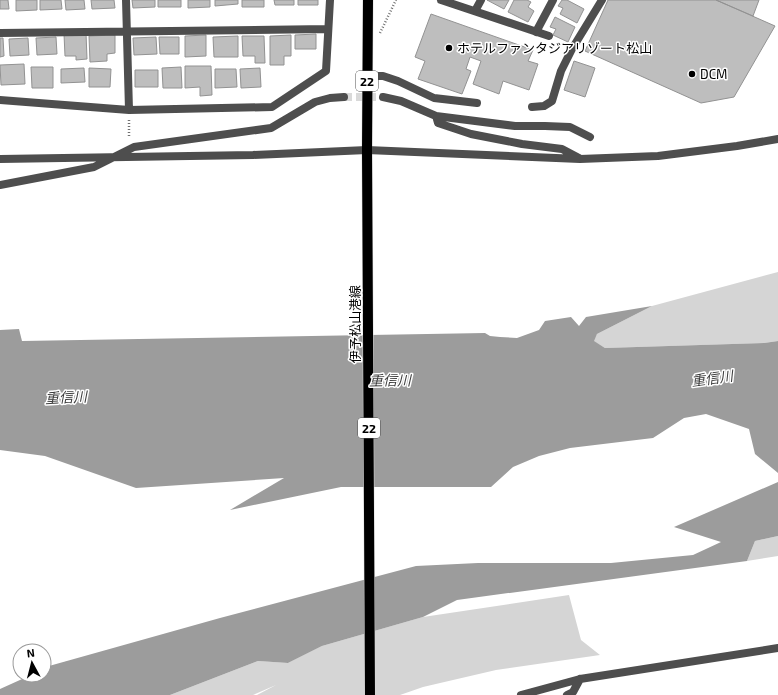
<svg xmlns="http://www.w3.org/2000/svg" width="778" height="695" viewBox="0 0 778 695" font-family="'Exo 2','Noto Sans JP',sans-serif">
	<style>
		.green { fill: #d5d5d5 }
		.water { fill: #9c9c9c }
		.building { fill: #bebebe; stroke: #929292 }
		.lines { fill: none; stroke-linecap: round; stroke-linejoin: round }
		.street-tunnel { stroke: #d9d9d9; stroke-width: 8; stroke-dasharray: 8 4; stroke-linecap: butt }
		.primary-casing { stroke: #dbdbdb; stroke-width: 11 }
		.path { stroke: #707070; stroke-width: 2.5; stroke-dasharray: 1 2; stroke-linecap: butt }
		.street { stroke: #4e4e4e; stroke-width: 8 }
		.primary { stroke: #000; stroke-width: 10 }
		.poi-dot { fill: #000; stroke: #fff; stroke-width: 1.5 }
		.labels { text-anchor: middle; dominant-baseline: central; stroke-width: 3; stroke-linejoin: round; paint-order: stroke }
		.shield { fill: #fff; stroke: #4c4c4c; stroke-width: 1 }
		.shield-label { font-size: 12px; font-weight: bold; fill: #000 }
		.poi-label { font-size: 13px; fill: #000; stroke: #fff; text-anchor: start }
		.street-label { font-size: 13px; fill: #000; stroke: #fff }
		.water-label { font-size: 14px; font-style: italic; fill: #3d3d3d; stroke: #fff }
	</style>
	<rect width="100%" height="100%" fill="#fff"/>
	<path class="green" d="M778 272V341L764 343 605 348 593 341 597 334 652 306Z
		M778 536V556L747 561 755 541Z
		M569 595 581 640 600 655 496 670 423 687 400 695H257L276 685 253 695H170L258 661 288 663 322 646 423 617Z"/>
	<path class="water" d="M652 306 597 334 594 341 605 348 764 343 778 341V473L755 454 749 429 706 414 684 418 653 438 570 448 539 456 513 467 491 487H341L230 510 284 478 136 488 45 456 0 450V330L19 329 22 341 485 333 490 336 500 337 517 338 539 330 545 321 571 317 579 326 586 317Z
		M778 482V536L755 541 747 561 457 600 423 617 322 646 288 663 258 661 170 695H0V689L31 675H44V669L49 666 220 618 416 566 478 563H611L693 555 721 542 674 527Z"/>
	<path class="building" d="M0 0H8L9 9H0Z
		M16 0H37V10L16 11Z
		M40 0H61L62 9 40 10Z
		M65 0H84L85 9 66 10Z
		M91 0H114L115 8 92 9Z
		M132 0H155V7L133 8Z
		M158 0H181V7H158Z
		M188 0H210V7L188 8Z
		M215 0H238V4L215 6Z
		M242 0H264V7H242Z
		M274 0H294V5H275Z
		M298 0H318V5H298Z
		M487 0H509L504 9Z
		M514 0H527L531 2 528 7 534 11 528 22 508 12Z
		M562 0H567L584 9 577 23 560 14 563 8 558 6Z
		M608 0H716L775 26 734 97 701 103 585 51Z
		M716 0H759L753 16Z
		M431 14 533 50 528 61 538 64 529 90 503 81 499 94 473 84 481 61 470 57 466 69 471 71 462 94 418 79 425 61 415 57Z
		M555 17 575 27 568 42 553 35 556 29 550 27Z
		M86 33 87 59 76 60V56H65L64 34Z
		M316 34V49H295V35Z
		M115 35V53L107 54V61L90 62 89 36Z
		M206 35V56L185 57V36Z
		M291 35V56H284V65H270V36Z
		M238 36V57H214L213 37Z
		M242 36H264L265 63H255V56H243Z
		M56 37 57 54 37 55 36 38Z
		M156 37 157 54 134 55 133 38Z
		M159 37H179V54H160Z
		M0 38H3L4 56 0 57Z
		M28 38 29 55 10 56 9 39Z
		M574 61 595 68 585 97 564 90Z
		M24 64 25 84 1 85 0 65Z
		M185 66H211L212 95 200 96V87L185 88Z
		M31 67H53V88H32Z
		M181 67 182 88H163L162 68Z
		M84 68 85 82 61 83V69Z
		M89 68 111 69 110 87H89Z
		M260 68 261 87 241 88 240 69Z
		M215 69H236L237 87 215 88Z
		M135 70H158V87H135Z"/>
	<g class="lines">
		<path class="street-tunnel" d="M344 97H383"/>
		<g class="primary-casing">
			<path id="primary" d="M368 0 367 150 370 695"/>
		</g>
		<path class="path" d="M380 33 396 0
			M129 120V137"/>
		<path class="street" d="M126 0 129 110
			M441 0 549 36
			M475 11 481 0
			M536 32 553 0
			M0 33 328 29
			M367 76H383L398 81 434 98 477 103
			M383 97 401 101 436 116 515 126H545L570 127 590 137
			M0 100 129 110 272 107 326 71 330 0
			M532 107 544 106 552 101 561 71 572 49 602 0
			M436 116 438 123 471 134 522 144 562 149 579 158
			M0 159 253 155 367 150 580 159 658 156 737 146 778 139
			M0 185 94 167 134 147 271 128 315 102 330 98 344 97
			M521 695 580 679 778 648
			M567 695 573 692 580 679"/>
		<use href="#primary" class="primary"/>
	</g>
	<g class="poi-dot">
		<circle cx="449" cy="48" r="4"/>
		<circle cx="692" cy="74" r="4"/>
	</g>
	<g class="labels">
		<g class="shield">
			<rect x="356" y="71" width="22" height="20" rx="3"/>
			<rect x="358" y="418" width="22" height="20" rx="3"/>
		</g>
		<g class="shield-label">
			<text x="367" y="81">22</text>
			<text x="369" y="428">22</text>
		</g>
		<g class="poi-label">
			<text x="457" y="48">ホテルファンタジアリゾート松山</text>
			<text x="700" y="74">DCM</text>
		</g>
		<g class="street-label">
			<text transform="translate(355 324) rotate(-90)">伊予松山港線</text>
		</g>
		<g class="water-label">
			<text transform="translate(712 378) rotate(-8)">重信川</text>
			<text transform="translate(390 380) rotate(-1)">重信川</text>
			<text transform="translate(66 397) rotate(-3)">重信川</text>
		</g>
	</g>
	<g transform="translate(32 663) rotate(353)"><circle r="19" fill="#ffffff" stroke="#999999"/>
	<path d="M0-3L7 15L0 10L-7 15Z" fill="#000000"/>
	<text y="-6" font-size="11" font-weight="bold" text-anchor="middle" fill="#000000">N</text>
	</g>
</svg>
